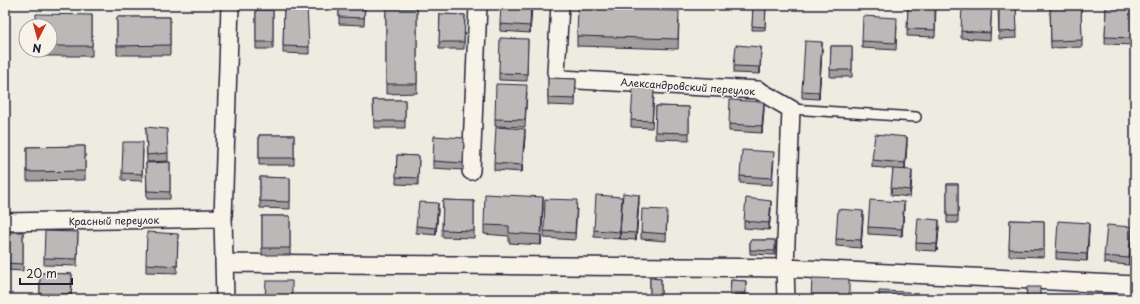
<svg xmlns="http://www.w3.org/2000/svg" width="1140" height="304" viewBox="0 0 1140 304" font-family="'Playpen Sans',sans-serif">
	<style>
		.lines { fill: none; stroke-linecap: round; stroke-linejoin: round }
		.lane-casing { stroke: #22223b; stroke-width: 12 }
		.street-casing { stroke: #22223b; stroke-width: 20 }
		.lane { stroke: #f7f3e8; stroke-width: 9 }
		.street { stroke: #f7f3e8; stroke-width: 17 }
		.wall { fill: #a19e9d; stroke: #22223b }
		.shaded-wall { fill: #838180; stroke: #22223b }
		.building { fill: #bbb8b7; stroke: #22223b }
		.labels { text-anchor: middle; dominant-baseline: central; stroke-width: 3; stroke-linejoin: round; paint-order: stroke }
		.street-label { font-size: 10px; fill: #22223b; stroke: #f7f3e8 }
	</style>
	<rect width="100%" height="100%" fill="#eeebe1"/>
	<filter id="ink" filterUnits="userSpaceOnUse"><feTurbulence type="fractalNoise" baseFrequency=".025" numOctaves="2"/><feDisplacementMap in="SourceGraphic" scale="8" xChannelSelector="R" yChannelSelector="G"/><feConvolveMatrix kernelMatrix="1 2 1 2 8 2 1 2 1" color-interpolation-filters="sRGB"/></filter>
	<g filter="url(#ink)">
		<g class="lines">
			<g class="lane-casing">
				<path id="lane" d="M791 109 916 117"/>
			</g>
			<g class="street-casing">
				<path id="street" d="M560 5 556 72 561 79 758 90 791 109 785 268 786 299
					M471 171 478 5
					M5 222 223 218
					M224 263 785 268 1135 285
					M225 299 223 218 230 5"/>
			</g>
			<use href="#lane" class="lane"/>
			<use href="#street" class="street"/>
		</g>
		<path class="wall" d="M284 5 309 47V54L283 53Z
			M339 5H365L364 25 339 24Z
			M532 5 530 33 500 31V24Z
			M753 5H766L765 30H752Z
			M908 5H936L935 37 907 36Z
			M992 5 990 40 961 38V31Z
			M998 5H1016L1017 38 999 39Z
			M1050 5H1081L1082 47 1051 48Z
			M1106 7H1135V45L1105 44Z
			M386 8H417V93L386 94Z
			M256 10H273V49H256Z
			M440 14 465 15 464 49H439Z
			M92 15V56H36V50H50V26Z
			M5 16 8 49V58H5Z
			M117 17H170V55H117Z
			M679 21 678 49 577 46V36Z
			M897 25 896 50 862 48V41Z
			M528 39 527 81 499 80V73Z
			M831 46H852V77H830Z
			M822 49 819 99 802 98V91Z
			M761 54 760 74 734 73V66Z
			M548 78 576 79 575 106 548 105Z
			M527 92 525 127 495 126V119Z
			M654 96 652 128 631 127V120Z
			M373 100H405V128H374Z
			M656 106 689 107V140L655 139Z
			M764 109 762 133 729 131V124Z
			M146 127 168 153V161L147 162Z
			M259 135H294V165H259Z
			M525 136 522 172 494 170V163Z
			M907 144 905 170 912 177 910 197 891 195 893 169 872 167V160Z
			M464 145 463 170 433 168V161Z
			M85 146V180L27 181V147Z
			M143 150 142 181 122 180V173Z
			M397 155 419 156 418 185 396 184Z
			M774 159 772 185 740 183V176Z
			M170 162V199H147L146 163Z
			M260 177 290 178V209L260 208Z
			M947 184H958V223H947Z
			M443 200 474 201V238L442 237Z
			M639 202 636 240 620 239V232Z
			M622 204 620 239 594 237V230Z
			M543 207 541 245 509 243V236L484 234V225Z
			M577 208 575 240 544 238V231Z
			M771 208 769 230 744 228V221Z
			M904 209 902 236 868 234V227Z
			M438 210 436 235 416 233V226Z
			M262 216H290V255H262Z
			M667 217 666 241 641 239V232Z
			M863 218 861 248 836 246V239Z
			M1010 220 1044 221V257L1009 256Z
			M939 227 937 251 916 250V243Z
			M1089 230 1087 261 1056 259V252Z
			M5 232H23V271L5 270Z
			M78 232 77 266 44 265V258Z
			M178 234 177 273 146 272V264Z
			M1132 234 1129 265 1104 263V256Z
			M750 240H775V255L750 254Z
			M40 273 72 274 71 299H40Z
			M650 278 661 279V298H650Z
			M731 280 746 281V295L741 297H730Z"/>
		<path class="shaded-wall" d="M531 5H532L530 33V26Z
			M822 42V49L819 99V92Z
			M761 47V54L760 74V67Z
			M764 102V109L762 133V126Z
			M525 129V136L522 172V165Z
			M907 137V144L905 170V163Z
			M912 170V177L910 197V190Z
			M639 195V202L636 240V233Z
			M543 197V207L541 245V235Z
			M622 197V204L620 239V232Z
			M771 201V208L769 230V223Z
			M904 202V209L902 236V229Z
			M438 203V210L436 235V228Z
			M863 211V218L861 248V240Z
			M939 220V227L937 251V244Z
			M1089 223V230L1087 261V254Z
			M1132 227V234L1129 265V258Z"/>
		<path class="building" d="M284 5H307L309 47 283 46Z
			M339 5H365L364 18 339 17Z
			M501 5H531L530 26 500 24Z
			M753 5H766L765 27 752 26Z
			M908 5H935V30L907 29Z
			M962 5H992L990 33 961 31Z
			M999 5H1016L1017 31 999 32Z
			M1050 5H1081L1082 40 1051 41Z
			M1106 7H1135V38L1105 37Z
			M386 8H417V84H386Z
			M578 8 679 11 678 39 577 36Z
			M256 10H273V42H256Z
			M36 14 92 15V46H50V26H36Z
			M440 14 465 15 464 42H439Z
			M5 16H7L8 49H5Z
			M863 16 897 18 896 43 862 41Z
			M117 17H170V45L117 46Z
			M500 38 528 39 527 74 499 73Z
			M805 41 822 42 819 92 802 91Z
			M736 45 761 47 760 67 734 66Z
			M831 46H852V70H830Z
			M548 78 576 79 575 99 548 98Z
			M496 84 527 85 525 120 495 119Z
			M633 88 654 89 652 121 631 120Z
			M373 100H405V121H374Z
			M730 100 764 102 762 126 729 124Z
			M656 106 689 107V133L655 132Z
			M146 127 167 129 168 153 147 155Z
			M496 127 525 129 522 165 494 163Z
			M875 134 907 137 905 163 872 160Z
			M259 135H294V158H259Z
			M434 136 464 138 463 163 433 161Z
			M123 142H143L142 174 122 173Z
			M85 146V171L27 172V147Z
			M742 150 774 152 772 178 740 176Z
			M397 155 419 156 418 178 396 177Z
			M170 162V192L147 191 146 163Z
			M893 169 912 170 910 190 891 188Z
			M260 177 290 178V202L260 201Z
			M947 184H958V216H947Z
			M623 193 639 195 636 233 620 232Z
			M485 194 543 197 541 235 509 233V226L484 225Z
			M596 195 622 197 620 232 594 230Z
			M746 198 771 201 769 223 744 221Z
			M545 199 577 200 575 233 544 231Z
			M443 200 474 201V231L442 230Z
			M870 200 904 202 902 229 868 227Z
			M419 202 438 203 436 228 416 226Z
			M642 209 667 210 666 234 641 232Z
			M838 209 863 211 861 240 836 239Z
			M262 216H290V248H262Z
			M918 218 939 220 937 244 916 243Z
			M1010 220 1044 221V250L1009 249Z
			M1058 221 1089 223 1087 254 1056 252Z
			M1107 225 1132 227 1129 258 1104 256Z
			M45 231 78 232 77 259 44 258Z
			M5 232H23V264L5 263Z
			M147 232 178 234 177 266 146 264Z
			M750 240H775V251L750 250Z
			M40 273 72 274 71 294H40Z
			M650 278 661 279V295L650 294Z
			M812 278 849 279V299H811Z
			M731 280 746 281 745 293H730Z
			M266 281H292V299H265Z
			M1027 287H1040V299H1026Z
			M879 291 909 292 908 299H879Z
			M467 295 518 296V299H467Z
			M741 295 762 296V299H741Z
			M1107 295 1133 296V299H1106Z"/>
	</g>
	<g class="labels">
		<g class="street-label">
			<text transform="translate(688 86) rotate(4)">Александровский переулок</text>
			<text transform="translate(114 220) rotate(-1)">Красный переулок</text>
		</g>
	</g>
	<rect width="1140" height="304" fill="none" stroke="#f7f3e8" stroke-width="20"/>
	<rect x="10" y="10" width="1120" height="284" fill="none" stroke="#22223b" stroke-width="1.5" filter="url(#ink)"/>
	<g transform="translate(38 38) rotate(186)"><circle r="19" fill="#f7f3e8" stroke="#a29fa3"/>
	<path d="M0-3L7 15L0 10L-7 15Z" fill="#c8321e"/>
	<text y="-6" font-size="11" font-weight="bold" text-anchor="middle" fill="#22223b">N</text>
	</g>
	<path d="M20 278v6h52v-6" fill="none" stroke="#22223b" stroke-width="2"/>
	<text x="26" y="278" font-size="12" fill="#22223b" stroke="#f7f3e8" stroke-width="3" paint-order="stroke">20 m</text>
</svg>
